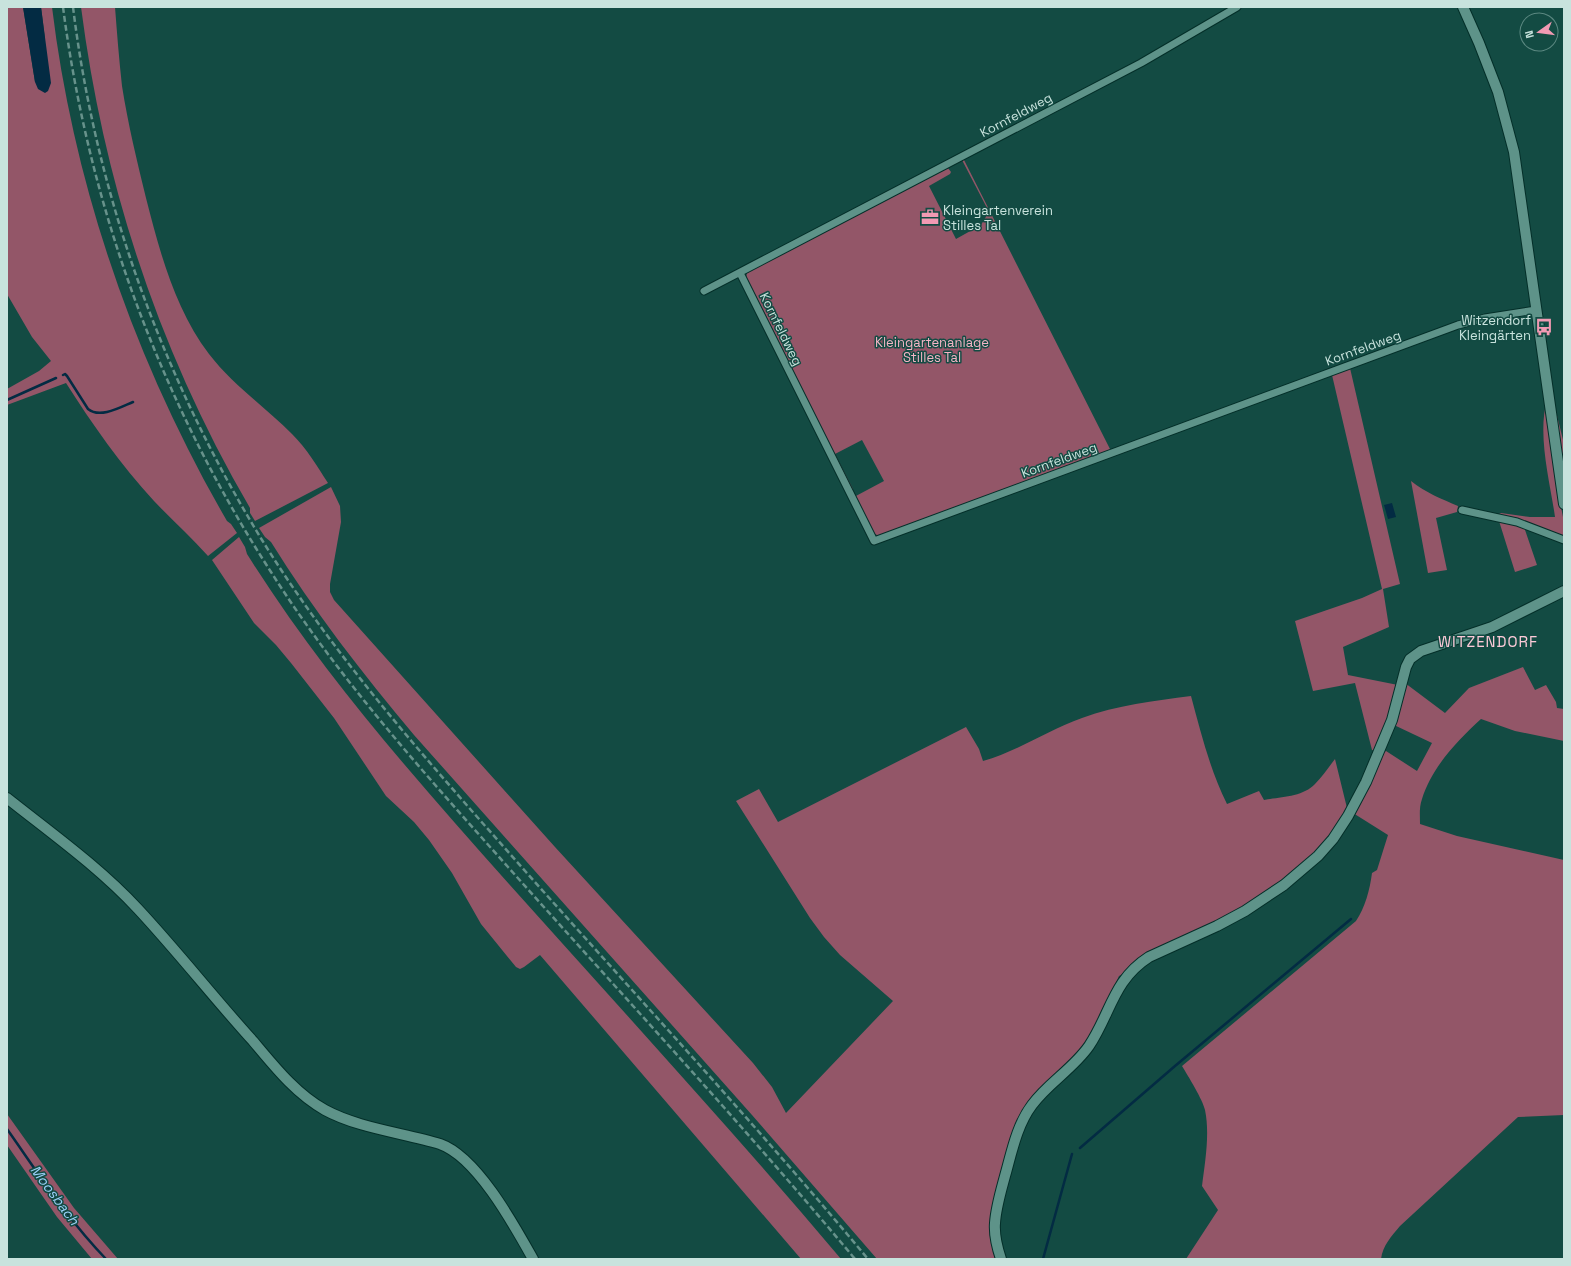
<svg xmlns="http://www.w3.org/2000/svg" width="1571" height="1266" viewBox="0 0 1571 1266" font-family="'Space Grotesk',sans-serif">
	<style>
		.green { fill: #935668 }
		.water { fill: #032b43 }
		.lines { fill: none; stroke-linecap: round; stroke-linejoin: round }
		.stream { stroke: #032b43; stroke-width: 2.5 }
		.street-casing { stroke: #042f29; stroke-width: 9 }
		.secondary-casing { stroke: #042f29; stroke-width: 12 }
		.street { stroke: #5e9389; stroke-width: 7 }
		.secondary { stroke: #5e9389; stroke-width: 10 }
		.rail { stroke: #67928b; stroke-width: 2.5; stroke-dasharray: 6 3; stroke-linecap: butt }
		.labels { text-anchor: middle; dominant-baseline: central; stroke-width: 3; stroke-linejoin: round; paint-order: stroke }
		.street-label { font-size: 13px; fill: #c8e3dd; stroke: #134b43 }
		.poi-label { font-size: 13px; fill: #c8e3dd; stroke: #134b43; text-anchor: start }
		.park-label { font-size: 13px; fill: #f5b4c5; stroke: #134b43 }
		.water-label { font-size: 14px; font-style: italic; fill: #9acff7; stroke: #134b43 }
		.quarter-label { font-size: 15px; letter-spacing: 1px; fill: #fdcad8; stroke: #134b43 }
	</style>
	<rect width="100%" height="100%" fill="#134b43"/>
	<path class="green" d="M7 7H23L35 82 45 39 41 7H52C74 188 136 364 227 521L231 524 237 533 208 556C191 537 172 520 154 501 121 465 92 424 66 383L7 405V389L39 371 51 361 32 337 7 294Z
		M81 7H115C117 33 119 59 122 86 128 124 137 161 146 198 160 253 175 309 209 354 233 385 265 407 292 434 307 449 317 466 328 483L255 521 250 513V508C159 352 104 185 81 7Z
		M962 160H964L1111 451 883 535H877L873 533 854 497 884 481 862 440 835 454 853 489H851L746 278 747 273 752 269 948 168 951 172 950 174 929 186 956 239 981 225 987 215V208Z
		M1350 368 1400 584 1383 589 1389 627 1343 647 1348 675 1398 685 1392 708 1376 751 1372 750 1355 683 1313 691 1295 621 1362 598 1382 589 1332 375Z
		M1553 399 1564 444V481Z
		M1547 400 1559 497 1564 522V538L1497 515 1501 513 1530 517H1555C1550 481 1537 435 1547 400Z
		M1411 481C1426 493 1442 499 1458 506L1457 512 1436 518 1447 570 1428 573Z
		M331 487 340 506 341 522 330 584V592L334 600 555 847 753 1063 772 1087 786 1113 893 1001 840 955 824 937 810 918 736 801 759 789 778 822 966 727 979 749 983 761C1018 751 1048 730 1082 718 1117 705 1154 701 1191 696 1201 733 1210 770 1227 804L1259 791 1264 800C1280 797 1303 797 1315 784 1322 777 1328 768 1335 759L1347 808 1330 836 1304 864 1258 898 1119 976 1093 1031 1082 1049 1034 1096 991 1215 990 1237 996 1259H877L752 1115 414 735C363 674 313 610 271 542L265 537 259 528Z
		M1499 521 1524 527 1537 565 1515 572Z
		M239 537 245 547 247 554C323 675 414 777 509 884 620 1008 733 1131 841 1259H801L540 955 524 967 520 969 516 967 481 924 452 873 429 840 414 822 386 796 334 718 291 663 276 645 254 623 212 560Z
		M1523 667 1535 690 1546 685 1556 702 1557 708 1564 709V741L1515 731 1481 719C1457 741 1432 767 1422 799 1419 807 1420 816 1420 824L1457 836 1564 860V1115L1518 1117 1400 1226C1391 1237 1383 1245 1381 1259H1186L1218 1210 1202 1186C1205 1162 1210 1134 1205 1110 1203 1100 1188 1076 1182 1066L1356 921C1365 908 1370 889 1372 873L1377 870 1388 835 1353 813 1383 753 1386 751 1417 771 1432 743 1394 725 1405 683 1445 713 1469 688Z
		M7 1114 74 1208 118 1259H92L57 1217 7 1145Z"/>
	<path class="water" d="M23 7H41L51 83 48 91 45 93 38 89 35 82Z
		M1392 503 1396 517 1388 519 1384 505Z"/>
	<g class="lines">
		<path class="stream" d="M63 375 65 374 67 376 88 409C100 419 121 407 133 402
			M7 400 56 378
			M7 1129C38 1173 68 1220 106 1259
			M1080 1148 1175 1066 1351 919
			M1043 1259 1072 1154"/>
		<g class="street-casing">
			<path id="street" d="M740 273 874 541 1458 325 1485 318 1536 310
				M704 291 1141 63 1237 7
				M1462 510 1517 522 1564 540"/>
		</g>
		<g class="secondary-casing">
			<path id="secondary" d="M1463 7 1479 43 1498 92 1514 152 1564 504
				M7 798C51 833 99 867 138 909 178 952 214 998 253 1041 274 1066 296 1094 325 1110 358 1128 404 1133 440 1144 477 1157 514 1225 533 1259
				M1001 1259C997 1247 994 1235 995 1223 996 1207 1001 1191 1005 1176 1012 1151 1017 1125 1032 1105 1048 1083 1073 1069 1089 1046 1111 1013 1113 980 1149 957L1217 926 1245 911 1284 885 1318 856 1333 839 1348 816 1366 782 1392 720 1406 667 1410 659 1421 651 1492 627 1564 591"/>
		</g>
		<use href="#street" class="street"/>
		<use href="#secondary" class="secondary"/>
		<path class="rail" d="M63 7C89 208 161 402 271 572 339 679 424 773 508 867 624 997 743 1125 855 1259
			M73 7C96 195 163 379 262 540 337 661 432 766 526 872 641 1001 758 1127 868 1259"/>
	</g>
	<defs>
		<g id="office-bare" transform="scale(1.38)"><path d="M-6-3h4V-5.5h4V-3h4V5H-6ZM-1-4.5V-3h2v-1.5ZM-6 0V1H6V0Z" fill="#f19ab3" stroke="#134b43" stroke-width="2.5" paint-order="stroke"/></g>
		<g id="bus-bare" transform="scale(1.38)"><path d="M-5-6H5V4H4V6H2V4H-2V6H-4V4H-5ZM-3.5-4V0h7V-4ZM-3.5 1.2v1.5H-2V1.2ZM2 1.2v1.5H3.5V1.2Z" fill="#f19ab3" stroke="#134b43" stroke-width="2.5" paint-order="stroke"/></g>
	</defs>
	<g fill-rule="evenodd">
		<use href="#office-bare" x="930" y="217"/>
		<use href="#bus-bare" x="1544" y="327"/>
	</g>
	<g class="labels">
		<g class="street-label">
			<text transform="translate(1016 115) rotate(-28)">Kornfeldweg</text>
			<text transform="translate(781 329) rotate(64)">Kornfeldweg</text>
			<text transform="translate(1363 348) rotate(-20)">Kornfeldweg</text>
			<text transform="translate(1059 460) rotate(-20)">Kornfeldweg</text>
		</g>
		<g class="poi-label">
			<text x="943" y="210">Kleingartenverein<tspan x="943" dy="15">Stilles Tal</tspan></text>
			<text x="1531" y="320" text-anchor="end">Witzendorf<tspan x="1531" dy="15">Kleingärten</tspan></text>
		</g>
		<g class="park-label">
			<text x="932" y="342">Kleingartenanlage<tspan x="932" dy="15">Stilles Tal</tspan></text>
		</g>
		<g class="water-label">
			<text transform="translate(55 1195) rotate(53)">Moosbach</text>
		</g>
		<g class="quarter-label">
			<text x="1488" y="641">WITZENDORF</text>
		</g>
	</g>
	<rect width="1571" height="1266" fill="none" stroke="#c8e3dd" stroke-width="16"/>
	<g transform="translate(1539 32) rotate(256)"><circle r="19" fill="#134b43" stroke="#5b8881"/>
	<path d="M0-3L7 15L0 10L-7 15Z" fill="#f19ab3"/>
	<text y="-6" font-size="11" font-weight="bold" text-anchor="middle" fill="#c8e3dd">N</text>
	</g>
</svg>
